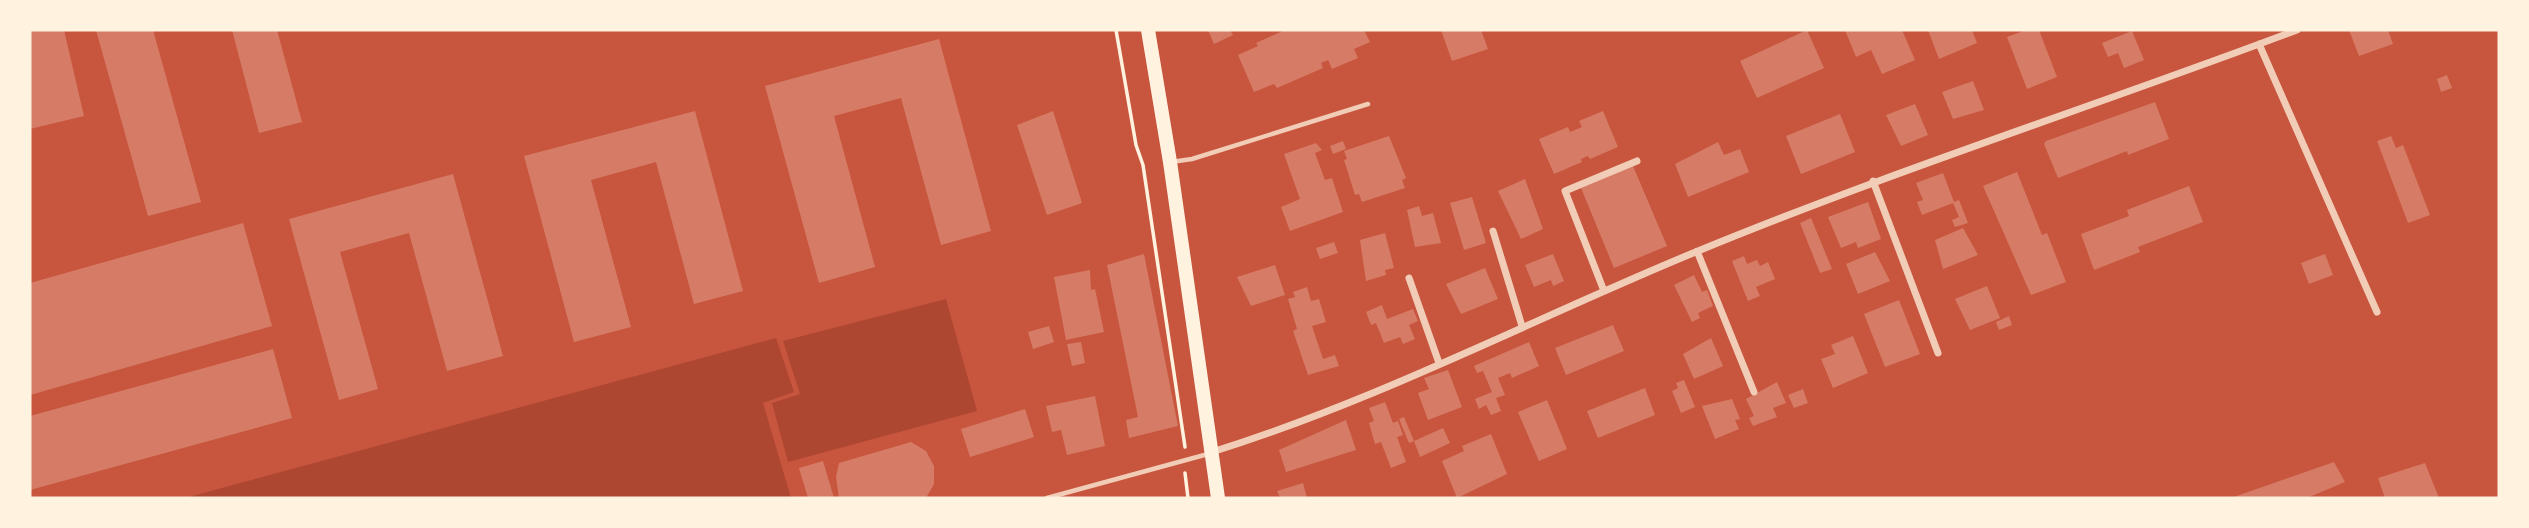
<svg xmlns="http://www.w3.org/2000/svg" width="2529" height="528" viewBox="0 0 2529 528" font-family="'Exo 2',sans-serif">
	<style>
		.green { fill: #ae4732 }
		.building { fill: #d67c66 }
		.lines { fill: none; stroke-linecap: round; stroke-linejoin: round }
		.path { stroke: #fff3e0; stroke-width: 3.5 }
		.service { stroke: #f1ccb7; stroke-width: 4.5 }
		.minor { stroke: #f1ccb7; stroke-width: 7 }
		.primary { stroke: #fff3e0; stroke-width: 14 }
	</style>
	<rect width="100%" height="100%" fill="#c8553d"/>
	<path class="green" d="M946 299 977 411 788 462 772 403 800 394 783 341Z
		M776 338 794 392 763 403 791 498H185Z"/>
	<path class="building" d="M30 30H64L84 116 30 129Z
		M96 30H153L201 202 148 216Z
		M232 30H277L302 122 259 133Z
		M1208 30H1230L1233 35 1214 44Z
		M1285 30H1364L1370 42 1354 49 1358 58 1332 69 1328 60 1321 63 1323 68 1277 88 1274 84 1254 92 1238 55 1258 46 1256 43Z
		M1441 30H1481L1488 49 1452 61Z
		M1807 30 1824 68 1757 98 1740 61Z
		M1845 30H1902L1915 60 1882 74 1871 50 1856 57Z
		M1928 30H1972L1977 43 1939 59Z
		M2026 30H2039L2057 77 2027 89 2007 37Z
		M2349 30H2388L2393 44 2359 56Z
		M2132 31 2144 60 2124 68 2118 53 2108 57 2102 43Z
		M939 39 991 231 941 245 901 98 834 116 875 267 819 283 765 86Z
		M2447 75 2452 88 2441 92 2437 79Z
		M1973 81 1984 110 1953 119 1942 92Z
		M2155 102 2169 139 2128 155 2127 151 2058 178 2044 144 2046 141Z
		M1915 104 1928 135 1901 146 1886 115Z
		M695 111 743 291 694 304 656 162 591 180 631 327 574 342 524 156Z
		M1053 111 1082 203 1047 215 1017 125Z
		M1603 111 1618 147 1590 159 1588 156 1581 159 1582 162 1554 174 1539 139 1568 127 1570 132 1582 127 1579 121Z
		M1840 114 1855 152 1801 174 1786 136Z
		M1389 136 1406 178 1402 180 1405 188 1362 202 1359 194 1355 195 1344 160 1347 159 1344 151Z
		M2391 136 2396 148 2403 145 2430 215 2408 223 2377 141Z
		M1343 141 1346 149 1333 154 1330 146Z
		M1718 142 1724 155 1740 149 1749 172 1688 197 1675 164Z
		M1316 143 1322 150 1315 153 1325 180 1332 178 1343 212 1290 231 1281 207 1300 199 1284 154Z
		M1633 166 1667 246 1614 268 1581 188Z
		M2017 172 2042 235 2047 233 2066 282 2031 295 1983 186Z
		M1943 173 1954 202 1959 200 1968 223 1955 227 1952 220 1959 217 1953 203 1922 215 1917 202 1923 200 1916 183Z
		M453 174 503 356 447 371 409 233 340 252 378 389 339 400 289 219Z
		M1525 179 1543 229 1521 239 1498 191Z
		M2189 186 2203 222 2138 247 2140 252 2094 270 2081 234 2129 216 2127 210Z
		M1472 197 1486 243 1464 250 1450 203Z
		M1868 202 1881 239 1858 248 1856 242 1841 248 1828 217Z
		M1419 206 1422 216 1433 213 1441 243 1415 247 1407 210Z
		M1811 218 1832 269 1820 273 1800 223Z
		M243 223 272 326 30 395V283Z
		M1963 228 1978 255 1943 269 1935 240Z
		M1385 233 1394 268 1385 270 1386 275 1366 281 1360 240Z
		M1334 242 1338 253 1320 259 1316 248Z
		M1875 252 1890 281 1858 294 1846 264Z
		M1144 254 1178 426 1129 438 1126 420 1138 417 1107 265Z
		M1553 254 1564 281 1553 286 1551 280 1534 287 1525 265Z
		M2325 254 2333 275 2309 284 2301 263Z
		M1744 256 1747 264 1757 260 1760 266 1768 262 1775 279 1756 287 1760 296 1748 301 1732 261Z
		M1275 265 1285 295 1251 306 1237 277Z
		M1485 268 1498 299 1461 314 1446 284Z
		M1090 270 1091 290 1095 289 1104 332 1066 340 1054 277Z
		M1694 275 1702 292 1707 290 1713 306 1698 313 1700 318 1692 322 1674 285Z
		M1987 286 2000 318 1970 330 1955 299Z
		M1307 287 1311 301 1319 299 1326 322 1312 326 1323 359 1335 355 1339 366 1308 375 1293 331 1297 329 1288 299 1295 297 1293 292Z
		M1899 300 1920 354 1885 367 1864 314Z
		M1382 305 1387 319 1413 309 1418 321 1409 325 1415 339 1403 344 1400 337 1384 343 1376 323 1371 325 1366 312Z
		M2009 316 2012 325 1999 330 1996 322Z
		M1613 325 1624 351 1566 375 1555 348Z
		M1049 326 1054 342 1033 349 1028 332Z
		M1853 336 1868 373 1833 388 1821 359 1835 354 1831 345Z
		M1711 338 1723 366 1694 379 1683 354Z
		M1081 342 1085 363 1072 366 1067 344Z
		M1529 342 1539 366 1512 378 1510 373 1498 378 1505 395 1496 398 1501 411 1491 415 1486 405 1479 409 1475 399 1492 392 1483 371 1477 373 1474 366Z
		M273 349 292 418 30 490V416Z
		M1448 370 1462 407 1428 420 1418 393 1429 389 1424 378Z
		M1684 380 1695 407 1681 413 1672 391 1678 388 1676 383Z
		M1777 382 1786 403 1773 408 1777 417 1753 426 1749 418 1754 416 1746 399Z
		M1645 388 1655 415 1598 438 1587 411Z
		M1803 389 1808 403 1794 408 1788 395Z
		M1095 396 1105 446 1067 455 1061 430 1052 432 1046 406Z
		M1732 399 1740 419 1735 420 1739 429 1715 439 1702 406Z
		M1547 400 1567 449 1539 461 1518 412Z
		M1385 402 1393 423 1398 421 1403 435 1397 437 1406 462 1391 468 1381 442 1375 444 1369 423 1374 421 1369 408Z
		M1025 409 1034 437 970 457 961 429Z
		M1404 417 1414 441 1409 443 1399 419Z
		M1346 420 1356 450 1286 472 1279 450Z
		M1443 428 1450 443 1420 457 1414 441Z
		M1491 434 1507 474 1457 498 1442 461 1464 451 1462 446Z
		M911 442 926 451 934 466V484L926 498H839L836 477 839 463Z
		M823 461 834 498H808L799 468Z
		M2334 462 2345 482 2307 498H2231Z
		M2425 463 2439 498H2385L2378 478Z
		M1303 483 1307 498H1280L1277 491Z"/>
	<g class="lines">
		<path class="path" d="M1116 30 1136 145 1143 165 1185 447
			M1185 473 1188 498"/>
		<path class="service" d="M1171 162 1192 159 1368 104
			M1047 498 1208 454"/>
		<path class="minor" d="M2259 44 2377 312
			M1873 181 1938 353
			M1493 231 1522 326
			M1697 251 1754 392
			M1409 278 1439 363
			M1604 291 1565 191 1637 161
			M1212 452C1379 400 1537 317 1698 251 1895 170 2098 105 2297 30"/>
		<path class="primary" d="M1148 30 1170 162 1218 498"/>
	</g>
	<rect width="2529" height="528" fill="none" stroke="#fff3e0" stroke-width="63"/>
</svg>
